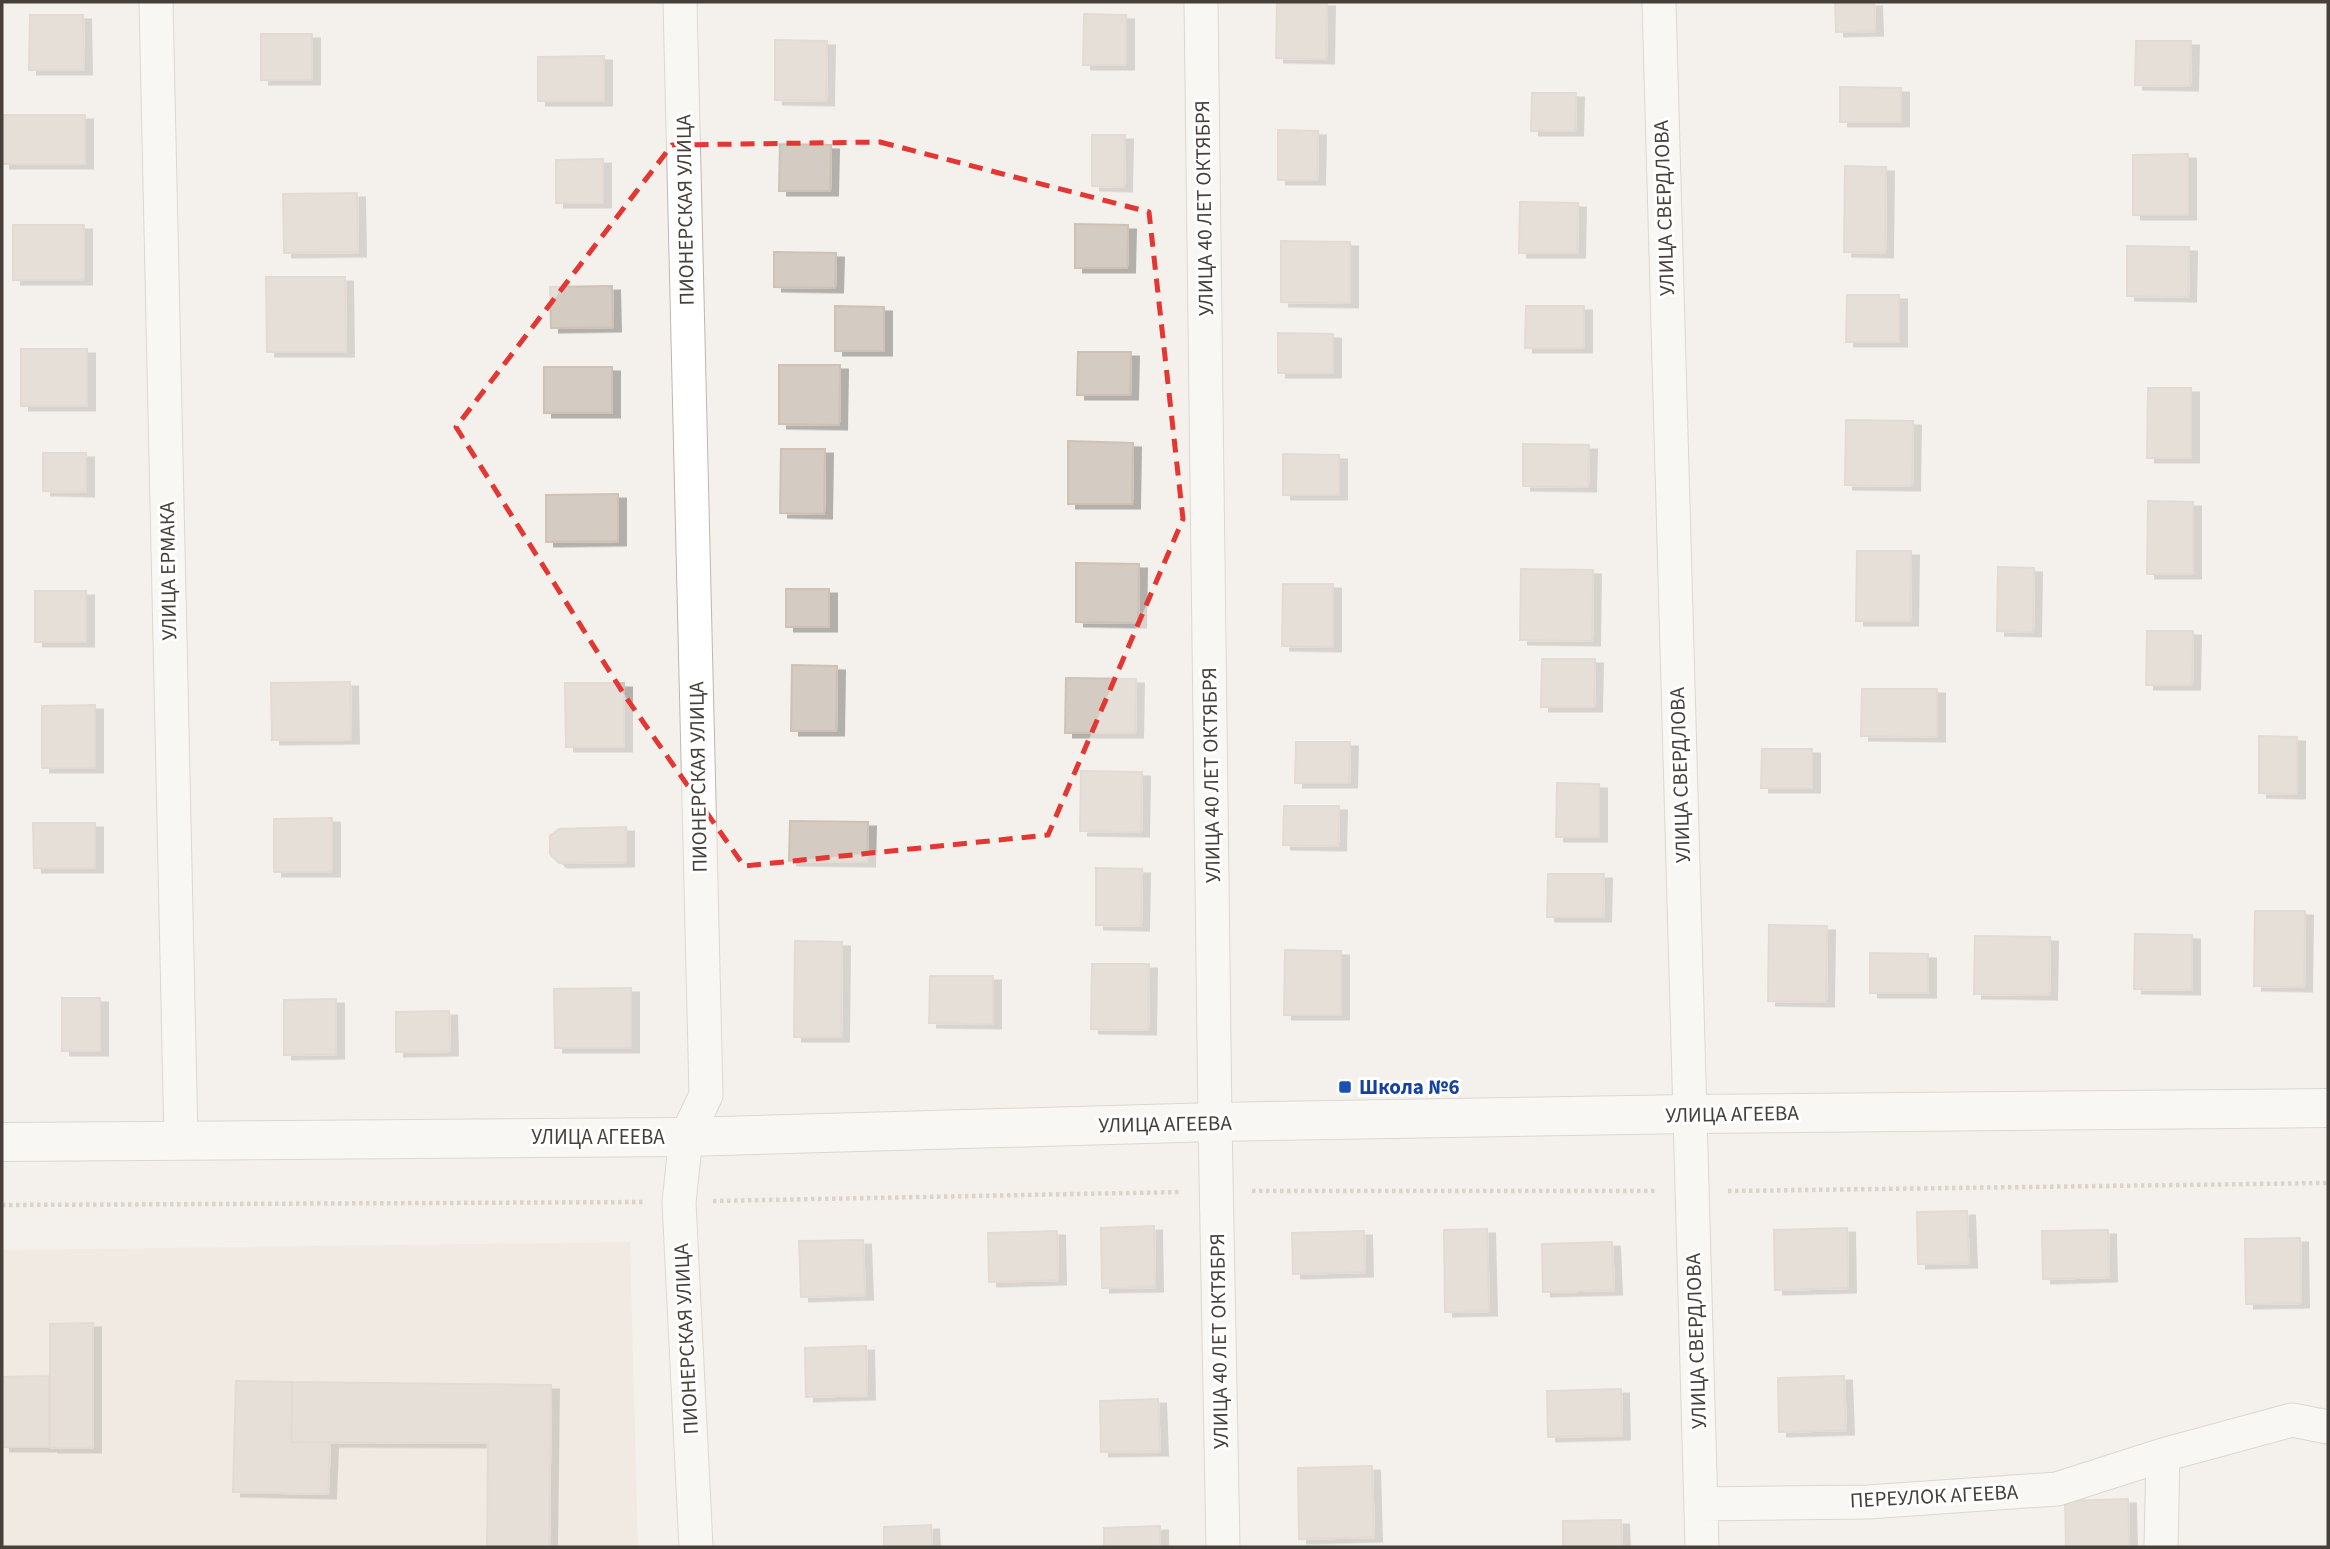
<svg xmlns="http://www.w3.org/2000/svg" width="2330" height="1549" viewBox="0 0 2330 1549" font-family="'Source Sans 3',sans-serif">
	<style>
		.education { fill: #ebe3d7 }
		.building { fill: #d4cbc2; stroke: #cfc2b5; stroke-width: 2; filter: url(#shadow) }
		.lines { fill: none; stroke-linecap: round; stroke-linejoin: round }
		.minor-casing { stroke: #bfb7ae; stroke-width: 35 }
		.tertiary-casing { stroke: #bfb7ae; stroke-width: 40 }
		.path { stroke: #bfb1a1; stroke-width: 4.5; stroke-dasharray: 3.5 3.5; stroke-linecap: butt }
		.minor { stroke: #fff; stroke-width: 33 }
		.tertiary { stroke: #fff; stroke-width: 38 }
		.marked { fill: none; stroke: #e43632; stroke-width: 5; stroke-dasharray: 14 9; stroke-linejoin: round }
		.transit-dot { fill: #1a4fb4; stroke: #fff; stroke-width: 2.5 }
		.labels { text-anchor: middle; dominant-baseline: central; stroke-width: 6; stroke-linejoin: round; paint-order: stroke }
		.street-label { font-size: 21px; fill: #47403a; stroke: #fff }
		.transit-label { font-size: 21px; font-weight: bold; fill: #164399; stroke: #fff; text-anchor: start }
	</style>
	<defs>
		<filter id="shadow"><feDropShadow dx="8" dy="4.5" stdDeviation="0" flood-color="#0004"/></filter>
	</defs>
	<rect width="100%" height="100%" fill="#f4f0eb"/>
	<path class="education" d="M630 1242 638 1547H2V1250Z"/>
	<path class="building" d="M1277 2H1327L1326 59 1276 58Z
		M1835 2H1874L1875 31 1836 32Z
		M1084 14 1126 15V65H1083Z
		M30 15H83L84 70H29Z
		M261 34H312V80H261Z
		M775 40 827 41 826 101 775 100Z
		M2136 41H2191L2190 86 2135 85Z
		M604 56V101H538V57Z
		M1840 87 1901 88V122H1840Z
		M1532 93H1576L1575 131H1531Z
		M2 115H85V164H2Z
		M1278 130 1318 131 1317 180H1278Z
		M1092 135H1125L1124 187 1092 186Z
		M780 144 831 145 830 191H779Z
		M2188 154V215H2133V155Z
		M603 159V203H556V160Z
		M1845 166 1886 167 1885 253 1844 252Z
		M357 193 358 252 284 253 283 194Z
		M1520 202 1578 203 1577 253H1519Z
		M1075 224 1128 225 1127 268H1075Z
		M13 225H84V280H13Z
		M1281 241 1350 242V303L1281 302Z
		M2127 246 2189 247 2188 297 2127 296Z
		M774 252 836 253 835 288 774 287Z
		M266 277H345L346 352H267Z
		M612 286 613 327 551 328 550 287Z
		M1847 295H1899V342H1846Z
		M835 306 884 307V351H835Z
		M1526 306H1584V348H1525Z
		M1278 333 1333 334V373H1278Z
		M21 349H87V406H21Z
		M1078 352H1131L1130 395H1077Z
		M779 365H840L839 425 779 424Z
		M544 367H612V413H544Z
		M2148 388H2191V458H2147Z
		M1846 420 1913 421 1912 486 1845 485Z
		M1068 441 1133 443 1132 504H1068Z
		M1523 444 1589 445 1588 487 1523 486Z
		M781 449H825L824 514 780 513Z
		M43 453H86V492L43 491Z
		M1283 454 1339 455V495H1283Z
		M618 494V541L546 542V495Z
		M2148 501 2193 502V574H2147Z
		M1857 551H1911L1910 621H1856Z
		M1076 563 1139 564 1138 623 1076 622Z
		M1998 567 2034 568 2033 632 1997 631Z
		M1521 569 1593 570 1592 641 1520 640Z
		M1283 584H1333V647L1282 646Z
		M786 589H829V627H786Z
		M35 591H86V642H35Z
		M2147 631H2193L2192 685H2146Z
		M1542 659H1595L1594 707H1541Z
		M792 665 837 666 836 731H791Z
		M1066 678 1136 679 1135 733H1065Z
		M350 682 351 739 272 740 271 683Z
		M565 683H624V747H566Z
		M1862 689H1937V737L1861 736Z
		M95 705V768H42V706Z
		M2259 736 2297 737V794L2259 793Z
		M1296 742H1350L1349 783H1295Z
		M1762 749H1812V788H1761Z
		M1081 771 1142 772 1141 832 1080 831Z
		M1557 783 1599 784V837H1556Z
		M1284 806H1339L1338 846 1283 845Z
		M332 818V872H274V819Z
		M790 821 868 822 867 862 789 861Z
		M33 823H95V868H34Z
		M626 827V862L559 863 550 854V836L559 829Z
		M1096 868 1142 869 1141 926 1096 925Z
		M1548 874H1604L1603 917H1547Z
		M2255 911H2305L2304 987 2254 986Z
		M1769 925 1827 926 1826 1002 1768 1001Z
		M2135 934 2192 935V990L2134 989Z
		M1975 936 2050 937 2049 995 1974 994Z
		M795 941 842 942 841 1037H794Z
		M1285 950 1341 951V1015H1284Z
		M1870 953 1928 954V993H1870Z
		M1092 964H1149L1148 1030 1091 1029Z
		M930 976H993V1024L929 1023Z
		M631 988V1048H555L554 989Z
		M62 998H100V1051H62Z
		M336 999V1054L284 1055V1000Z
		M449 1011 450 1051 396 1052V1012Z
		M1967 1211 1969 1263 1918 1264 1917 1212Z
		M1154 1226 1155 1287 1102 1288 1101 1228Z
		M1847 1228 1848 1288 1775 1290 1774 1230Z
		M1487 1229 1489 1311 1445 1312 1444 1230Z
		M2108 1230 2109 1277 2043 1279 2042 1231Z
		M1057 1231 1058 1280 989 1282 988 1233Z
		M1364 1231 1365 1272 1293 1274 1292 1233Z
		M2300 1238 2301 1303 2246 1304 2245 1239Z
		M863 1240 865 1295 801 1297 799 1241Z
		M1612 1242 1614 1290 1543 1292 1542 1244Z
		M93 1323V1448H50V1324Z
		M866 1346 867 1395 806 1397 805 1348Z
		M49 1376V1447H2V1377Z
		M1844 1376 1846 1430 1779 1432 1778 1378Z
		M236 1381 292 1382 291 1442 330 1443 328 1494 233 1492Z
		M292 1382 551 1385 549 1547H487L488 1443 292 1442Z
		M1621 1389 1622 1435 1548 1437 1547 1391Z
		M1158 1399 1160 1451 1101 1452 1100 1401Z
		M1372 1466 1374 1537 1299 1539 1298 1468Z
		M2128 1499 2129 1547H2066L2065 1501Z
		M1621 1520 1622 1547H1563V1521Z
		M931 1525 932 1547H884V1527Z
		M1160 1526V1547H1104V1528Z"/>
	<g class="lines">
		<g class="minor-casing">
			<path id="minor" d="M156 2 181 1140
				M680 2 706 1095 686 1137 679 1202 696 1547
				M1201 2 1215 1122 1223 1547
				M1659 2 1702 1547
				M1701 1504 1868 1502 2057 1489 2163 1455 2292 1420 2328 1427
				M2161 1547 2163 1455"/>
		</g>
		<g class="tertiary-casing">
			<path id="tertiary" d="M2 1142 686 1137 1215 1122 1690 1114 2328 1108"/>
		</g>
		<path class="path" d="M1252 1191H1656
			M1728 1191 2328 1183
			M713 1201 1180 1192
			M2 1205 645 1202"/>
		<use href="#minor" class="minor"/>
		<use href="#tertiary" class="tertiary"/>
	</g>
	<path d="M0 0H2330V1549H0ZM880 142 1149 212 1183 519 1048 835 744 866 625 696 456 427 672 145Z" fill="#f4f0eb" fill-opacity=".55" fill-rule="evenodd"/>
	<path class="marked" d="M880 142 1149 212 1183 519 1048 835 744 866 625 696 456 427 672 145Z"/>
	<rect class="transit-dot" x="1338" y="1080" width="14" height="14" rx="3.5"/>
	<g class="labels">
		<g class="street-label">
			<text transform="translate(1204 208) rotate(-91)">УЛИЦА 40 ЛЕТ ОКТЯБРЯ</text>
			<text transform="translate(1664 208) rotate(-92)">УЛИЦА СВЕРДЛОВА</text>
			<text transform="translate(685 210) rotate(-91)">ПИОНЕРСКАЯ УЛИЦА</text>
			<text transform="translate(168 571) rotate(-91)">УЛИЦА ЕРМАКА</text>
			<text transform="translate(1211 775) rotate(-91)">УЛИЦА 40 ЛЕТ ОКТЯБРЯ</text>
			<text transform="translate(1680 775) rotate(-92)">УЛИЦА СВЕРДЛОВА</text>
			<text transform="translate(698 777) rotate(-91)">ПИОНЕРСКАЯ УЛИЦА</text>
			<text transform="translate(1732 1114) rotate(-1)">УЛИЦА АГЕЕВА</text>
			<text transform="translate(1165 1124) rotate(-1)">УЛИЦА АГЕЕВА</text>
			<text x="598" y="1137">УЛИЦА АГЕЕВА</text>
			<text transform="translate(686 1339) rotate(-93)">ПИОНЕРСКАЯ УЛИЦА</text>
			<text transform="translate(1219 1341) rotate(-91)">УЛИЦА 40 ЛЕТ ОКТЯБРЯ</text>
			<text transform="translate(1696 1341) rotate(-92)">УЛИЦА СВЕРДЛОВА</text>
			<text transform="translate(1934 1496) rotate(-3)">ПЕРЕУЛОК АГЕЕВА</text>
		</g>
		<g class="transit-label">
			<text x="1359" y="1087">Школа №6</text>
		</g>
	</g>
	<rect width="2330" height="1549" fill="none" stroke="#47403a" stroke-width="7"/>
</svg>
